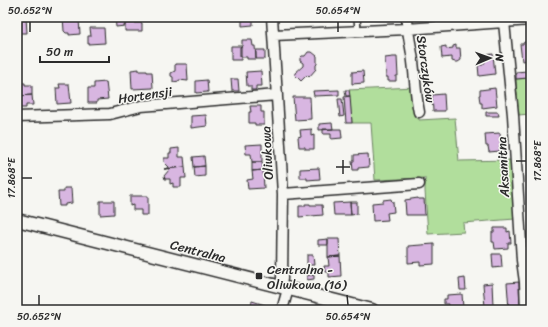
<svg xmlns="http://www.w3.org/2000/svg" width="548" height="327" viewBox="0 0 548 327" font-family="Sriracha,sans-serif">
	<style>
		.green { fill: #b1de9c; stroke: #6e8464 }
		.building { fill: #d8b6e1; stroke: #2b2b2b }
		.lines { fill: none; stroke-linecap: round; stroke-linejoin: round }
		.service-casing { stroke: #2b2b2b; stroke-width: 8 }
		.minor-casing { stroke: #2b2b2b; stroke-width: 13 }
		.tertiary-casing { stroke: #2b2b2b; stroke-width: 15 }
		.service { stroke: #f6f6f2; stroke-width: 5 }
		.minor { stroke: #f6f6f2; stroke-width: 10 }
		.tertiary { stroke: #f6f6f2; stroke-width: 12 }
		.ticks { fill: none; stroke: #2b2b2b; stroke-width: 1.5 }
		.poi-dot { fill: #2b2b2b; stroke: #f6f6f2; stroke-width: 1.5 }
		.labels { text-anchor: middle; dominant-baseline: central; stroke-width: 3; stroke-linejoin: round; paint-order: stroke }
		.street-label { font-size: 13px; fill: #2b2b2b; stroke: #f6f6f2 }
		.poi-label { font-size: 13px; fill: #2b2b2b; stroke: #f6f6f2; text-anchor: start }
		.neatline { fill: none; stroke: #2b2b2b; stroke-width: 1.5 }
		.ticks-label { font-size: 10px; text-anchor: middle; fill: #2b2b2b }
	</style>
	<rect width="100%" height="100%" fill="#f6f6f2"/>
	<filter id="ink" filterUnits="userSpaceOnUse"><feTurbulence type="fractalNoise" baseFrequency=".025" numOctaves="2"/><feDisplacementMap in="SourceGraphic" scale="8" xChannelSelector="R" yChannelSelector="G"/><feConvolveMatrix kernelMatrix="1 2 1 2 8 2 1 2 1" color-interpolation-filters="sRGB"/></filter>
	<g filter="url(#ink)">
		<path class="green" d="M531 78V114L518 115 516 79Z
			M415 87 419 120 455 118 459 161 512 160 515 219 463 223 464 232 428 234 425 191V178L375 180 371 123H352L349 90Z
			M526 260H531V310H528Z"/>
		<path class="building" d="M17 17H26L27 33H17Z
			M63 17H77V19H79L80 34 69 35V33H66L64 31Z
			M115 17H133L134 23H125V26L116 27Z
			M243 17H254V19H253V25L242 26V19H243Z
			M125 23H142V31H125Z
			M90 28H104L105 43 88 44V36H91Z
			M242 40H252L253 46H255L256 59H247V57H240V47L242 46Z
			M524 42 531 43V62H529L528 60 522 61 520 44H523Z
			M456 45V48H460L461 60 458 62H455L452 61V57L442 58 441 47 446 46V49L453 48V46Z
			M231 46H241V60H231Z
			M256 50H265V59H256Z
			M308 52H312L317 56V64L316 65V69L309 77 307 75 301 81 295 75V73L303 66V63L300 61V58L302 56H305Z
			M493 54 495 74 479 76 478 65H483L485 62 484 55Z
			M393 57H397L398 76H396V81H388V77H386L385 58Z
			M175 64H187L188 81 179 80V81L173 82V77L171 76V73L175 71Z
			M139 69V71H147V72H152L153 88 132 89 131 70Z
			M261 71 262 86H256V90H251V86H247L246 72Z
			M363 71 364 83 352 84V72Z
			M527 71 528 78 516 79V72Z
			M231 79H238L239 91H232Z
			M207 80 208 92 196 93V81Z
			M106 82 108 99 97 100V103H88V88H94V83Z
			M17 83H25V85H32V95L18 96Z
			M59 84H69L71 103 57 104 56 88H60Z
			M495 88 497 106 482 108V103H480L479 95H480V90Z
			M339 90V95L314 96 313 91Z
			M345 90H349L350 96H346Z
			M444 94 445 111H433L432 95Z
			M32 95 33 105H26V108H17V104H18V96Z
			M350 96 352 123H346L344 97Z
			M293 97H310L311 119 295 120Z
			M338 99H342L344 116 340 117Z
			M250 106H261V112H264V125H255V123H249V112H251Z
			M486 112H498L499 116H486Z
			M206 115 207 126 191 128V116Z
			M332 123 333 129 319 130V124Z
			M312 129 311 130V136L314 135V149H305V147H299L298 137 301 136 300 130Z
			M323 129H341L342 138 331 139V134H323Z
			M500 133 501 145H500V151L489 152 488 146H486L485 134Z
			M262 144V162H252L251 154H246L245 145Z
			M179 148V157H184L185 167 164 169 169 168V167L164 162V158H169V153H171V149Z
			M368 154 369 167 358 168V170H353L352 161H354V155Z
			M204 156 205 166 194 167 193 157Z
			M252 162H262L263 170 252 171Z
			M205 166V176L195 177 194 167Z
			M185 167 186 178H181V187H173V183L170 184V179H165L164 176 169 170V168L164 169Z
			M319 168 320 179 307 180V178H300V169Z
			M263 170 264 188 248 189 247 180 253 179 252 171Z
			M64 188H71L72 203 65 204V206H59L58 192H64Z
			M130 196H148V215H141V210H133V205L130 206Z
			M418 198V199H424L425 215H406L405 200Z
			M391 199 392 202H393L394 212 387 213 388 220 373 221 372 203 383 202V200Z
			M100 201H114V214L100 215Z
			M350 202 351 215H334L333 203Z
			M350 202H357V214L351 215Z
			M305 204H310V205H322L323 215 299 217V206H305Z
			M494 228H507V232L510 231 511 243H508V248L495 249 494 242H492V232H494Z
			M328 239H339L340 256 328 257Z
			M328 239V245H318V240Z
			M434 244V264L420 265V262L408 263V246Z
			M492 254H501L502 267 493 268Z
			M307 255H313L314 265H307Z
			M340 256 341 276 329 277V272H325L324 266H329L328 257Z
			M307 271H314V275H307Z
			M307 275H314V279L307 280Z
			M465 278 466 290H460L459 279Z
			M519 282 520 310H509L507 283Z
			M492 283 493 306 485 307 483 284Z
			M462 294 463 308 448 309V304H444V299H447V295Z
			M252 301 265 305 263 310H250Z
			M245 306 250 308V310H244Z"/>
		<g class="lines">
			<g class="service-casing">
				<path id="service" d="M357 17 358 32"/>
			</g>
			<g class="minor-casing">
				<path id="minor" d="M272 17 283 194 282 279 280 287
					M407 17C407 30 410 41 412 54 415 73 415 93 419 112
					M504 22 513 115 522 260 525 282 526 310
					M274 35 407 29 531 20
					M17 117 110 114 141 106 277 95
					M283 194 419 184
					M282 310 288 289"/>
			</g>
			<g class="tertiary-casing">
				<path id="tertiary" d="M17 220 372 310"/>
			</g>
			<use href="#service" class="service"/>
			<use href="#minor" class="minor"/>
			<use href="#tertiary" class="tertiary"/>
		</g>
	</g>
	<path class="ticks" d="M30 22V32M338 22V32M343 160V174M516 161H526M336 167H350M22 178H32M39 295V305M347 295 348 305"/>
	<rect class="poi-dot" x="255" y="272" width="8" height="8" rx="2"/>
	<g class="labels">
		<g class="street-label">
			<text transform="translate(426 69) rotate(82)">Storczyków</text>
			<text transform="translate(145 95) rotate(-8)">Hortensji</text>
			<text transform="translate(267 153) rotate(-93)">Oliwkowa</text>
			<text transform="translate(503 167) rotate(-93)">Aksamitna</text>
			<text transform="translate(198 251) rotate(14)">Centralna</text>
		</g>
		<g class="poi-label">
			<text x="267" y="269">Centralna -<tspan x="267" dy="15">Oliwkowa (16)</tspan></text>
		</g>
	</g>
	<rect width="548" height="327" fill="none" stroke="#f6f6f2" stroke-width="44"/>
	<g transform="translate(490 58) rotate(88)" stroke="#f6f6f2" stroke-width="3" paint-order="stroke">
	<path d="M0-3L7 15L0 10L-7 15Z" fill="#2b2b2b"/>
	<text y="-6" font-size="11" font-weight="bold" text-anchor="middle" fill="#2b2b2b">N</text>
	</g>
	<path d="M40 56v6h69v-6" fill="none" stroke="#2b2b2b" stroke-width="2"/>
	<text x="46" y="56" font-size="12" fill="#2b2b2b" stroke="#f6f6f2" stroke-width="3" paint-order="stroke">50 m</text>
	<rect x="22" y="22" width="504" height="283" class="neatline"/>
	<g class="ticks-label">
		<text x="30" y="14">50.652°N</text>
		<text x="338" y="14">50.654°N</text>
		<text transform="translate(537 161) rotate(-90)" y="4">17.868°E</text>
		<text transform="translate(11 178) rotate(-90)" y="4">17.868°E</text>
		<text x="39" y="320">50.652°N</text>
		<text x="348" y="320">50.654°N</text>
	</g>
</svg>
